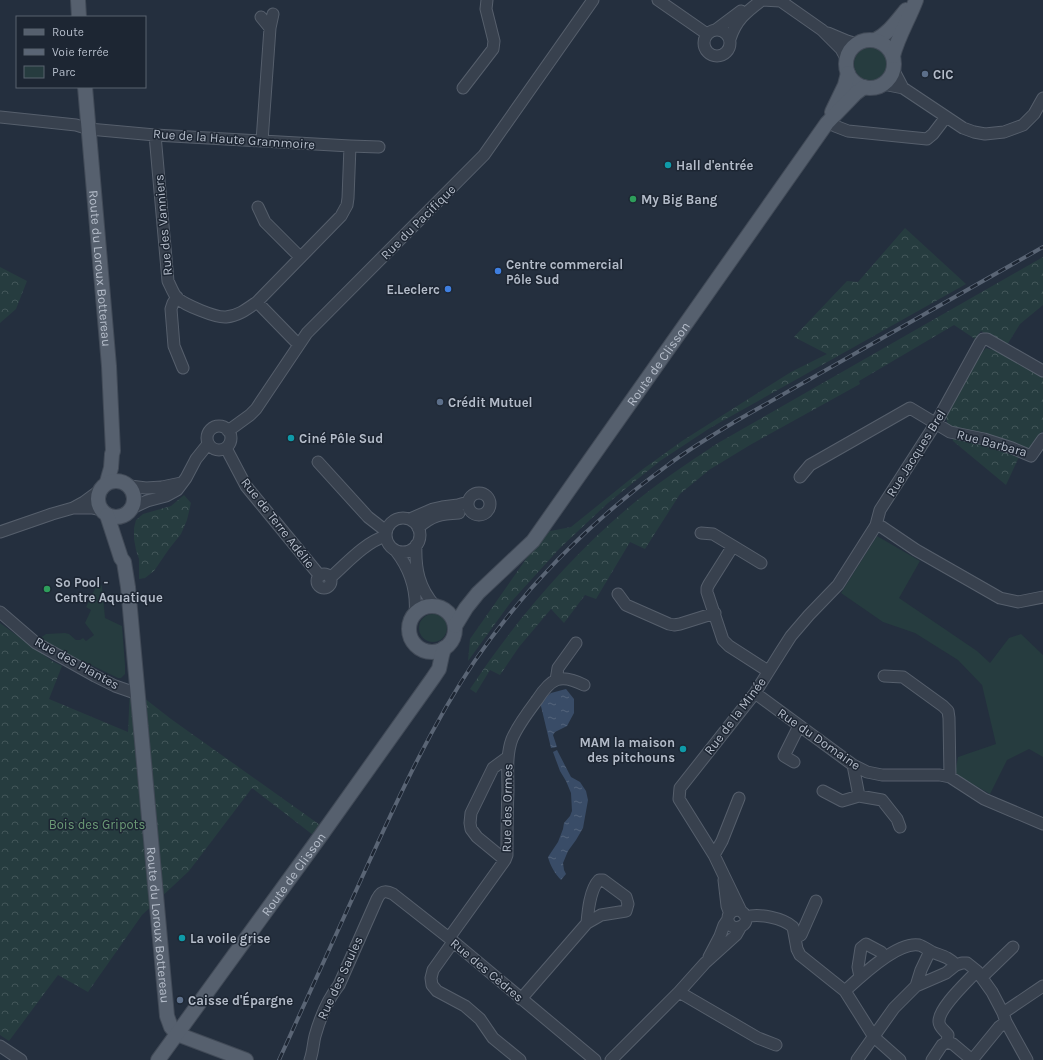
<svg xmlns="http://www.w3.org/2000/svg" width="1043" height="1060" viewBox="0 0 1043 1060" font-family="Karla,sans-serif">
	<style>
		.green { fill: #263c3f }
		.forest { fill: url(#forest-crowns) }
		.water { fill: url(#water-ripples) }
		.lines { fill: none; stroke-linecap: round; stroke-linejoin: round }
		.minor-casing { stroke: #565f6c; stroke-width: 13 }
		.major-casing { stroke: #414a57; stroke-width: 16 }
		.minor { stroke: #38414e; stroke-width: 11 }
		.major { stroke: #56606e; stroke-width: 14 }
		.rail-casing { stroke: #5a6575; stroke-width: 4 }
		.rail { stroke: #1d2633; stroke-width: 2.5; stroke-dasharray: 8; stroke-linecap: butt }
		.service-dot { fill: #5c6f8a; stroke: #1d2633; stroke-width: 1.5 }
		.culture-dot { fill: #0f9aa8; stroke: #1d2633; stroke-width: 1.5 }
		.leisure-dot { fill: #2e9e5b; stroke: #1d2633; stroke-width: 1.5 }
		.shop-dot { fill: #3f7fe0; stroke: #1d2633; stroke-width: 1.5 }
		.labels { text-anchor: middle; dominant-baseline: central; stroke-width: 3; stroke-linejoin: round; paint-order: stroke }
		.poi-label { font-size: 13px; font-weight: bold; fill: #b4bcc9; stroke: #1d2633; text-anchor: start }
		.street-label { font-size: 13px; fill: #b4bcc9; stroke: #1d2633 }
		.park-label { font-size: 13px; fill: #6b9a76; stroke: #1d2633 }
	</style>
	<defs>
		<pattern id="forest-crowns" width="20" height="18" patternUnits="userSpaceOnUse"><rect width="20" height="18" fill="#263c3f"/><path d="M2 6a3 3 0 1 1 6 0M12 15a3 3 0 1 1 6 0" fill="none" stroke="#435659"/></pattern>
		<pattern id="water-ripples" width="26" height="14" patternUnits="userSpaceOnUse"><rect width="26" height="14" fill="#394c67"/><path d="M2 4q2-2 4 0t4 0M15 11q2-2 4 0t4 0" fill="none" stroke="#53647b"/></pattern>
	</defs>
	<rect width="100%" height="100%" fill="#242f3e"/>
	<path class="green" d="M854 64a17 17 0 1 1 34 0a17 17 0 1 1-34 0Z
		M877 536 920 561 899 598 977 651 990 663 1009 638 1021 634 1043 655V757L1029 749 1007 760 990 794 955 774 958 757 996 744 982 685 958 660 915 633 883 622 841 593Z
		M98 583 102 586 105 618 122 626 125 665V674L121 678H118L87 663 85 664 39 639 46 634 65 633 69 634 76 640H80L83 638 86 641 94 635 85 623 91 610 86 607Z
		M419 628a14 14 0 1 1 28 0a14 14 0 1 1-28 0Z"/>
	<path class="forest" d="M905 228 966 284 710 428 660 461 608 503 560 548 511 602 468 661 470 639 545 532 571 527 643 469 682 441 791 372 827 354 794 337 847 281 858 282Z
		M1043 257V305L1020 324 1007 345 981 331 975 339 954 325 859 381 860 384 750 445 709 470 680 494 645 549 630 542 596 599 585 595 564 623 551 609 519 647 500 675 490 670 476 693 470 689C515 621 567 560 629 507 657 483 688 463 718 443Z
		M0 267 27 281 16 309 0 323Z
		M986 348 1016 357 1043 375V431L1033 444 1018 459 1006 485 953 441 945 415 977 359Z
		M184 495 191 503 187 520 181 534 169 549 154 571 145 578 139 579V559L136 550 134 539V528L136 520 143 514 171 506Z
		M0 623 52 661 62 666 49 699 128 732 130 687 171 719 320 825 313 835 252 788 189 871 142 915 88 992 58 975 9 1041 0 1035Z"/>
	<path class="water" d="M566 689 574 699V713L567 726 555 732 553 735 557 747 551 748 540 702 551 693Z
		M557 750 571 777 580 782 586 791 588 800 583 828 576 840 568 851 563 863 564 870 566 874 561 880C555 874 550 865 548 857L558 842 563 829 564 823 570 816 572 811 571 793 566 781 560 771 553 752Z"/>
	<g class="lines">
		<g class="minor-casing">
			<path id="minor" d="M658 0 707 34
				M761 0 780 1 782 2 822 30 841 49 847 60
				M261 17 270 28 262 141
				M270 28 273 14
				M717 29 741 11
				M704 43a13 13 0 1 1 26 0a13 13 0 1 1-26 0Z
				M828 33 847 41 857 44
				M730 39C736 20 746 12 762 0
				M893 69 903 88 963 128 974 132 985 134 1004 132 1023 125 1034 114 1043 98
				M883 84 903 88
				M463 88 493 49 494 41 486 9 487 0
				M0 117 76 125 89 129 155 135 350 146 379 147
				M835 126 848 131 927 139 933 134 946 117
				M155 135 168 281C171 287 173 293 177 298 185 305 216 318 226 317 238 316 247 309 257 302L341 216 347 205 348 198 350 146
				M258 207 265 222 300 257
				M177 297 173 303 171 309 174 346 183 368
				M257 302 295 341 300 343
				M207 438a12 12 0 1 1 24 0a12 12 0 1 1-24 0Z
				M228 431 250 415 256 409 307 333 484 155 593 0
				M226 448 246 486 320 576
				M318 462 368 517 386 531
				M800 477 810 465 910 408 950 432 984 439 1012 448 1031 456 1043 439
				M130 486 146 488 162 487 181 483
				M468 504a11 11 0 1 1 22 0a11 11 0 1 1-22 0Z
				M74 508H92L101 510
				M132 508 147 501 166 496 177 490 186 478 196 459 208 444
				M386 535a17 17 0 1 1 34 0a17 17 0 1 1-34 0Z
				M410 519 433 509 442 507 458 505 468 502
				M876 525 882 527 916 550 1000 598 1018 602 1043 597
				M418 528C432 515 441 514 459 513
				M0 532 52 514 73 508 84 502 99 491
				M701 533 713 534 733 546 709 584 707 588V592L723 640 729 646 768 671
				M416 545C415 569 419 588 435 606
				M733 546 761 563
				M396 551C410 569 417 591 415 614
				M317 581a7 7 0 1 1 14 0a7 7 0 1 1-14 0Z
				M330 578C346 564 365 542 386 536
				M618 594 626 605 669 624 674 625 680 624 715 613
				M0 612 36 643 95 676 115 686 138 694
				M884 676 903 677 943 706 948 711 949 718 950 777
				M556 680 558 668 576 643
				M755 693 853 765 867 772 882 775H940L950 777 984 799 1043 824
				M794 762 784 756 799 726
				M853 765 859 796
				M823 791 842 801 859 796 882 800 897 819 900 827
				M714 855 722 841 739 798
				M505 860 477 837 471 829 470 823 471 813 493 768 508 757
				M724 880 727 906 730 914
				M741 911C735 909 727 912 728 920 731 936 757 923 741 911L714 855 679 799 680 788 755 693 782 650 791 636 809 615 838 585 873 530 876 525 880 510 936 423 980 343 983 339H987L1043 371
				M746 917C759 913 783 918 793 927L797 949 800 955 845 991 874 1037 900 1060
				M449 938 505 860 507 855C507 834 507 812 508 791 508 774 506 755 512 739 518 725 528 712 537 700 551 678 560 673 584 685
				M795 938 801 935 816 901
				M453 942 433 970 431 978 432 985 437 991 465 1006 480 1019 493 1038 520 1060
				M709 957 720 936 724 925 728 919
				M860 977 858 967 861 948 866 944 881 952 885 957
				M982 977 1013 947
				M916 986 921 970 930 951
				M845 991C859 978 897 941 919 945 923 946 928 950 932 952 942 956 949 957 956 965
				M679 992 758 1038 776 1045
				M521 999 587 923 601 915 626 911 628 904 626 897 603 880H599C590 889 588 911 587 923
				M1003 1013 1043 986
				M947 1042 948 1035C945 1031 939 1027 939 1022 938 1008 968 981 977 971
				M0 1046 21 1060
				M310 1060C313 1052 313 1044 315 1036 320 1018 328 999 339 985L377 899C381 891 385 890 393 894L449 938 595 1060
				M611 1060 679 992 705 963 736 935 740 928
				M857 1060 894 1008 916 986 946 973 956 965 962 963H967L977 971 992 992 1003 1013 1006 1022 1027 1060
				M932 1060 942 1045 947 1042 953 1044 972 1060 999 1027 1006 1022"/>
		</g>
		<g class="major-casing">
			<g id="major">
				<path d="M78 0 79 17"/>
				<path d="M875 40C888 34 897 21 906 10"/>
				<circle cx="870" cy="64" r="24"/>
				<path d="M893 56C898 36 909 19 916 0"/>
				<path id="s1" d="M85 87 109 366 113 451 112 454 111 468 107 482"/>
				<path d="M832 112 845 85 848 73"/>
				<circle cx="116" cy="499" r="18"/>
				<path id="s2" d="M107 515 121 558 124 562 128 587 167 1016 171 1027 177 1034"/>
				<circle cx="432" cy="629" r="23"/>
				<path id="s3" d="M455 626 466 608 478 593 533 541 827 123 856 93 864 87"/>
				<path d="M177 1034 246 1060"/>
				<path id="s4" d="M158 1060 322 834 433 678 439 669 442 655 444 648"/>
			</g>
		</g>
		<use href="#minor" class="minor"/>
		<use href="#major" class="major"/>
		<g class="rail-casing">
			<path id="rail" d="M279 1060C309 994 339 928 369 862 400 794 432 725 474 662 526 586 593 519 668 465 689 449 713 435 736 421L1043 247"/>
		</g>
		<use href="#rail" class="rail"/>
	</g>
	<g class="service-dot">
		<circle cx="925" cy="74" r="4"/>
		<circle cx="440" cy="402" r="4"/>
		<circle cx="180" cy="1000" r="4"/>
	</g>
	<g class="culture-dot">
		<circle cx="668" cy="165" r="4"/>
		<circle cx="291" cy="438" r="4"/>
		<circle cx="683" cy="749" r="4"/>
		<circle cx="182" cy="938" r="4"/>
	</g>
	<g class="leisure-dot">
		<circle cx="633" cy="199" r="4"/>
		<circle cx="47" cy="589" r="4"/>
	</g>
	<g class="shop-dot">
		<circle cx="498" cy="271" r="4"/>
		<circle cx="448" cy="289" r="4"/>
	</g>
	<g class="labels">
		<g class="poi-label">
			<text x="933" y="74">CIC</text>
			<text x="676" y="165">Hall d'entrée</text>
			<text x="641" y="199">My Big Bang</text>
			<text x="506" y="264">Centre commercial<tspan x="506" dy="15">Pôle Sud</tspan></text>
			<text x="440" y="289" text-anchor="end">E.Leclerc</text>
			<text x="448" y="402">Crédit Mutuel</text>
			<text x="299" y="438">Ciné Pôle Sud</text>
			<text x="55" y="582">So Pool -<tspan x="55" dy="15">Centre Aquatique</tspan></text>
			<text x="675" y="742" text-anchor="end">MAM la maison<tspan x="675" dy="15">des pitchouns</tspan></text>
			<text x="190" y="938">La voile grise</text>
			<text x="188" y="1000">Caisse d'Épargne</text>
		</g>
		<g class="street-label">
			<text transform="translate(234 139) rotate(4)">Rue de la Haute Grammoire</text>
			<text transform="translate(418 222) rotate(-45)">Rue du Pacifique</text>
			<text transform="translate(163 225) rotate(-95)">Rue des Vanniers</text>
			<text stroke="none"><textPath href="#s1" startOffset="182">Route du Loroux Bottereau</textPath></text>
			<text stroke="none"><textPath href="#s3" startOffset="333">Route de Clisson</textPath></text>
			<text transform="translate(992 443) rotate(15)">Rue Barbara</text>
			<text transform="translate(916 453) rotate(-58)">Rue Jacques Brel</text>
			<text transform="translate(278 523) rotate(52)">Rue de Terre Adélie</text>
			<text transform="translate(77 663) rotate(29)">Rue des Plantes</text>
			<text transform="translate(735 716) rotate(-53)">Rue de la Minée</text>
			<text transform="translate(819 739) rotate(35)">Rue du Domaine</text>
			<text transform="translate(507 808) rotate(-89)">Rue des Ormes</text>
			<text stroke="none"><textPath href="#s4" startOffset="230">Route de Clisson</textPath></text>
			<text stroke="none"><textPath href="#s2" startOffset="415">Route du Loroux Bottereau</textPath></text>
			<text transform="translate(487 970) rotate(40)">Rue des Cèdres</text>
			<text transform="translate(340 978) rotate(-65)">Rue des Saules</text>
		</g>
		<g class="park-label">
			<text x="97" y="824">Bois des Gripots</text>
		</g>
	</g>
	<rect x="16" y="16" width="130" height="72" fill="#1d2633" stroke="#59626f"/>
	<rect x="24" y="29" width="20" height="6" fill="#56606e" stroke="#59626f"/>
	<text x="52" y="36" font-size="12" fill="#b4bcc9">Route</text>
	<rect x="24" y="49" width="20" height="6" fill="#5a6575" stroke="#59626f"/>
	<text x="52" y="56" font-size="12" fill="#b4bcc9">Voie ferrée</text>
	<rect x="24" y="66" width="20" height="12" fill="#263c3f" stroke="#59626f"/>
	<text x="52" y="76" font-size="12" fill="#b4bcc9">Parc</text>
</svg>
